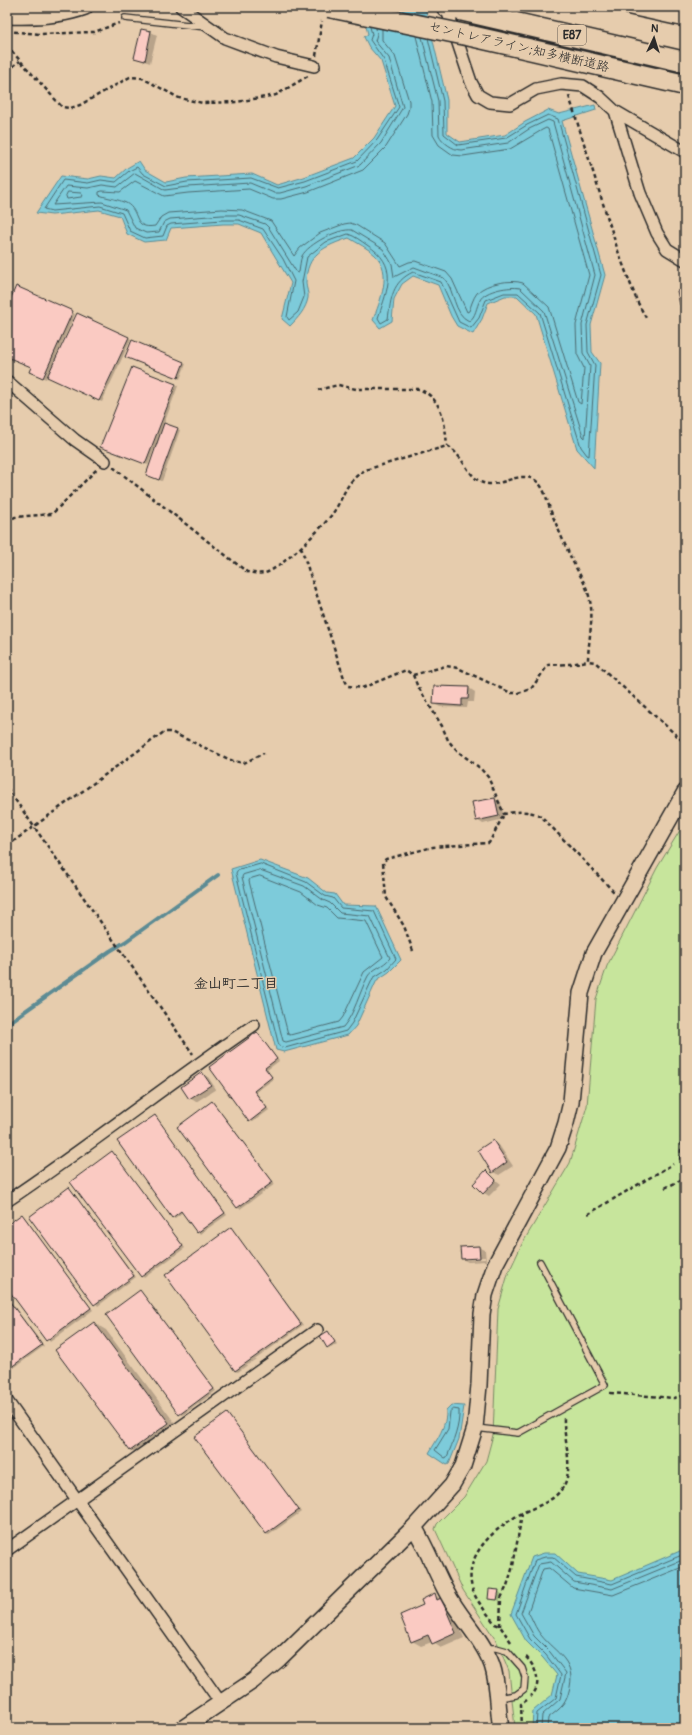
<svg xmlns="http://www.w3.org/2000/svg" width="692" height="1735" viewBox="0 0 692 1735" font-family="Pangolin,'Klee One',sans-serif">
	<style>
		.green { fill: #c7e59c; stroke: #798864 }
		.water { fill: #7dcbda; stroke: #5c8b94 }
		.shadow { fill: #0003; fill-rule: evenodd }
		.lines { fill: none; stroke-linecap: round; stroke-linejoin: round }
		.shore { stroke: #4c6b71; stroke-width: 1 }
		.stream { stroke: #5c8b94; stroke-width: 4 }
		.building { fill: #facac2; stroke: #2b2b2b }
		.lane-casing { stroke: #2b2b2b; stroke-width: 8 }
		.street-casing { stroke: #2b2b2b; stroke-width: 14 }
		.secondary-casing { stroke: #2b2b2b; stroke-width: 18 }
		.highway-casing { stroke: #2b2b2b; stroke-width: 23 }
		.path { stroke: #2b2b2b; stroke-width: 2.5; stroke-dasharray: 4 3; stroke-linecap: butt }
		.lane { stroke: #e6ccad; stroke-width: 5.5 }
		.street { stroke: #e6ccad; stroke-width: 11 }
		.secondary { stroke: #e6ccad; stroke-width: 15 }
		.highway { stroke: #e6ccad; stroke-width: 20 }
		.highway-bridge-casing { stroke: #2b2b2b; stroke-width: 23; stroke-linecap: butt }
		.highway-bridge { stroke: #e6ccad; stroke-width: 20 }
		.labels { text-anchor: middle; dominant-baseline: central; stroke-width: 3; stroke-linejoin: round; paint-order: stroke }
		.shield { fill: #e6ccad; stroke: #635b52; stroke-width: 1 }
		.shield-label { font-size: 12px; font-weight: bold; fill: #2b2b2b }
		.street-label { font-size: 13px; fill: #2b2b2b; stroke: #e6ccad }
		.neighbourhood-label { font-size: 14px; font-weight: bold; fill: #2b2b2b; stroke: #e6ccad }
	</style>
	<rect width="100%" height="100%" fill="#e6ccad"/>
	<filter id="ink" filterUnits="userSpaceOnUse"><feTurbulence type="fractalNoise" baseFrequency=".025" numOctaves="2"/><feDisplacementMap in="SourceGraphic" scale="8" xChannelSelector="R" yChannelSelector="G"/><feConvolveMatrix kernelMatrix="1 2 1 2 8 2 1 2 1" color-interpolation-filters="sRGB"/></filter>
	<g filter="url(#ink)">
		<path class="green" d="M685 822V1728H515L509 1671 497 1642 463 1590 435 1529 437 1524 464 1497 486 1461 493 1435 498 1309 508 1274 522 1244 570 1163 587 1106 596 999 607 966 657 868Z"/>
		<path class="water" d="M361 7H425L447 100V133L460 142 505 135 525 122 548 110 559 114 595 105 596 110 562 121 605 275 591 325 592 352 600 363 594 468 577 449 536 314 517 296H505L488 303 482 319 473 334 457 326 451 316 438 285 413 276 402 284 394 299 392 321 380 328 373 320C380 301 393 272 375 255 368 248 357 243 349 238 325 246 306 254 306 283 306 288 309 293 308 298 306 309 298 318 290 326L282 319 291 283 261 233 239 224H223L171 228 166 240 144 242 127 234 120 216 99 210 52 215 36 213 61 176 88 179 101 176 116 178 127 168 139 161 145 170 166 182 186 178 252 174 277 185 304 177 354 158 374 138 395 106 381 61 369 47 364 37 368 34Z
			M260 860 308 878 327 893 335 894 343 905 376 906 401 960 389 972 377 980 356 1026 348 1035 284 1052 276 1050 231 869Z
			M451 1405 464 1406 459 1439 449 1464 447 1465 429 1453C437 1439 447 1426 446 1410Z
			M685 1544V1728H532L533 1711 552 1695 557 1675 543 1658 526 1641 511 1614 532 1557 544 1553H555L578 1574 612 1580 680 1551Z"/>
		<path class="shadow" d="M141 30 151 32 157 35 150 63 135 58Z
			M17 287 75 314 56 356 58 357 129 338 131 339 102 402 47 376 46 379 32 373V367L7 356V309Z
			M133 342 186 364 180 379 129 358Z
			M132 368 178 386 164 424 180 430 162 481 149 476 156 449H154L148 465 104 448Z
			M469 688 475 692 474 702H468L467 708 440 707 434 704Z
			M495 799 501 802 504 819 483 824 477 820Z
			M257 1033 279 1061 267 1070 274 1079 256 1092 269 1110 253 1122 250 1121Z
			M202 1074 208 1077 216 1089 196 1102 190 1098 182 1087Z
			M213 1102 275 1184 240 1209 238 1208Z
			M155 1116 227 1215 200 1234 183 1212 175 1218 173 1217Z
			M493 1142 499 1145 513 1166 499 1175 493 1172Z
			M112 1152 185 1248 144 1278 71 1182Z
			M486 1172 501 1184 489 1196 484 1193Z
			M69 1189 136 1277 98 1306 30 1217Z
			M22 1215 93 1310 50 1342 7 1287V1226Z
			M231 1229 303 1325 238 1372 235 1371Z
			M479 1247 485 1250 486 1261 468 1262 462 1259 461 1248ZM485 1257V1259L466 1260V1258Z
			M140 1291 216 1391 183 1415 180 1414Z
			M7 1297 44 1346 7 1373Z
			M94 1323 106 1330 180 1430 143 1457 131 1450Z
			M328 1332 337 1344 331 1348 328 1347Z
			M227 1414 301 1512 269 1535 266 1534Z
			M498 1591 501 1593 500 1601 489 1598Z
			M434 1595 449 1604 464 1638 441 1648 432 1642 421 1646 412 1641 424 1605Z"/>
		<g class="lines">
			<path class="shore" d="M370 27 372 34 370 40 384 60 399 107 377 140 357 161 305 181 278 188 251 178 187 182 166 186 143 174 137 167 129 171 116 182 101 180 88 183 63 180 44 209 52 211 100 206 122 213 130 231 145 238 163 236 167 226 171 224 222 220H239L263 229 283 259 294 281 287 317 289 320 298 312 304 297 302 282 307 257 326 242 348 234C355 236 361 241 367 245 399 265 388 288 378 318L381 323 388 319C391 298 392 282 413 272L441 282 459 322 471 328 479 318 486 300 504 293H518L540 313 581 447 587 455 589 456 595 365 588 352 587 325 601 275 558 119 548 115 527 125 506 138 458 145 444 134 443 101 428 38
				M376 28 377 34 375 41 389 58 403 107 381 143 360 165 306 186 280 193H274L250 183 188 187 165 190 135 173 117 187 102 185 88 188 66 186 53 205 102 202 126 210 135 228 146 233 159 232 164 222 170 219 222 215H239L265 224 269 228 297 273 299 272C300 267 300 260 302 256 308 244 339 228 352 230L383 249 392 264 394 277 414 267 444 278C455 290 453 314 469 321 476 317 476 307 480 300 485 290 510 286 520 288L544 311 583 436 585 438 590 366 583 353 582 325 595 275 553 122 548 120 529 129 508 143 461 150C453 150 442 142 439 135L438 101 422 37
				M382 29V40L395 56 409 101V108L407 114 386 147 363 170 308 192 281 199H273L249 189 188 193 164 196 135 181 120 192 102 191 99 192V195C107 198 118 199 126 203 141 211 132 230 155 226L161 217 168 213 222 209 242 210 271 221 294 256 300 248 320 233 344 224 350 223 356 225 385 243 400 266 409 262 415 261 446 272 452 279 467 312 469 311C471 306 473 298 477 293 486 283 511 279 523 283L549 307 578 402 581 404 584 368 577 354 576 325 589 275 548 129 546 128 542 130 510 149 463 156 453 155 439 145 433 135 432 102 416 36
				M68 192 81 193 83 196 81 197 67 199 66 196Z
				M261 864 306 882 325 896 333 898 341 908 374 911 396 959 387 969 373 978 352 1023 346 1031 285 1048 279 1046 236 873 237 871Z
				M260 870 304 886 323 900 330 903 340 913 370 916 390 958C384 966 372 969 368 976 359 993 355 1013 343 1027L286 1042 283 1041 242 877 243 875Z
				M260 876 301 892 318 905 327 908 337 918 366 921 383 957 364 972 343 1017 339 1022 290 1035 288 1034 249 881 250 879Z
				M453 1409 459 1410C460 1426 453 1442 447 1457L445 1458 435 1450 448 1429 450 1412Z
				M536 1728 537 1713 556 1698 561 1675 546 1655 530 1639 516 1614 535 1560 545 1557H553L576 1577 612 1584 682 1555 685 1551
				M541 1728 542 1715 560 1699 566 1673 550 1652 534 1636 521 1613 539 1564 551 1562 574 1582 612 1589 685 1559
				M547 1728 548 1718C562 1707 566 1705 570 1687 576 1658 552 1652 538 1631 534 1625 532 1618 528 1612L543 1569 549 1568 573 1588 613 1595 685 1566"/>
			<path class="stream" d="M7 1024 110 951 125 942 218 875"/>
		</g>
		<path class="building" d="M141 29 151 31 145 61 134 58Z
			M16 286 73 311 43 378 29 372 31 367 7 357V307Z
			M685 289V304L680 305 677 291Z
			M77 313 129 337 99 401 47 377Z
			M132 340 184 362 178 378 125 357Z
			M132 367 176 384 145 464 100 447Z
			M164 423 178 428 159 480 146 475Z
			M434 686 469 687 468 699H462V706L433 704Z
			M495 798 499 816 476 821 472 802Z
			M257 1032 277 1059 265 1068 272 1077 254 1091 267 1108 249 1122 209 1067Z
			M202 1072 211 1085 189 1099 181 1087Z
			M212 1101 273 1182 237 1208 177 1127Z
			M155 1115 225 1213 197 1233 181 1211 172 1218 117 1141Z
			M493 1140 507 1162 492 1173 478 1150Z
			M112 1151 183 1246 141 1277 70 1182Z
			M486 1170 496 1180 483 1194 473 1184Z
			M69 1187 134 1276 94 1305 29 1217Z
			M22 1214 91 1308 46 1341 7 1288V1225Z
			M231 1227 301 1324 235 1371 165 1275Z
			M479 1246 480 1258 461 1259 460 1247Z
			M140 1290 214 1389 179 1415 106 1315Z
			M7 1298 42 1345 7 1370Z
			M94 1322 169 1423 130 1451 55 1350Z
			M328 1331 335 1342 327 1348 320 1336Z
			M227 1413 299 1510 266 1534 194 1437Z
			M489 1589 499 1590 497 1600 488 1599Z
			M435 1593 437 1600 441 1598 456 1633 432 1644 428 1635 411 1642 400 1615 423 1605 421 1600Z"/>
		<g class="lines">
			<g class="lane-casing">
				<path id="lane" d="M125 18 206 27
					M476 1428 518 1433 605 1385 540 1262
					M485 1648H496L507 1651 522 1668 525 1677 524 1689 516 1695 498 1698"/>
			</g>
			<g class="street-casing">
				<path id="street" d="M181 7 225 38 276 57 314 66
					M446 7 471 82 478 95 490 102 510 104 536 89 561 84 583 86 600 97 615 111 685 152
					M615 111 640 193 657 233 667 249 685 260
					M7 381 75 440 105 461
					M7 1201C91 1145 170 1082 254 1025
					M7 1401 221 1703
					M7 1550 317 1330"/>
			</g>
			<g class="secondary-casing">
				<path id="secondary" d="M630 7 685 19
					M7 16C32 17 61 16 85 7
					M414 1527C427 1548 435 1571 447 1593 460 1618 482 1638 492 1665 499 1685 497 1707 501 1728
					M183 1728 253 1681 279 1659 414 1527 452 1485 463 1466 475 1428 479 1385 482 1314 485 1295 495 1265 558 1148 566 1123 571 1102 581 993 594 953 685 792"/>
			</g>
			<g class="highway-casing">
				<path id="highway" d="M447 7 685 62
					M471 36 685 85"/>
			</g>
			<path class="path" d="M7 31 39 34 94 32 119 23
				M7 46 62 107 71 108 80 105 130 77 142 78 179 98 203 103 237 102 276 95 308 76
				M316 56 322 21
				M7 71 20 61
				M569 96 619 254 637 301 646 318
				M318 390 338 385 356 389H419C443 399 445 423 447 446
				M113 467 247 572C253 573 259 574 265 573 282 568 322 528 333 513 346 494 344 483 365 470L447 446C461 453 466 472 479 481 497 492 517 469 535 480 544 486 547 500 550 509 557 527 565 545 573 562 579 574 588 587 590 601 594 618 588 642 588 661L595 662 685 743
				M7 522 15 517 52 514 97 469
				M301 547 344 678 348 686 362 688 406 670 413 675 417 685 442 726 448 740 456 750 480 768 488 777 504 814C518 811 528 810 541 816L614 892
				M413 675 446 666 458 668 511 693H518L531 689 548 665 570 664 588 661
				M7 788 193 1054
				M7 846 164 732H171L233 761 244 763 264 753
				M413 951 404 926 386 897 383 862 386 859 433 847 489 843 504 814
				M685 1107 680 1161 685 1170
				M665 1188 683 1179
				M588 1214 673 1164
				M610 1393 674 1398 685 1395
				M500 1626 501 1598 507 1586 513 1566 522 1514
				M511 1642 500 1626 495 1624C488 1614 477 1602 473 1591 461 1556 495 1528 522 1513 535 1507 552 1502 561 1490 576 1471 563 1440 564 1418
				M526 1657C536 1667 543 1685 531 1696
				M522 1728 521 1704 527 1700"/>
			<use href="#lane" class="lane"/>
			<use href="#street" class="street"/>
			<use href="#secondary" class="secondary"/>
			<use href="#highway" class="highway"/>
			<g class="highway-bridge-casing">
				<path id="highway-bridge" d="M329 7 471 36"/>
			</g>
			<use href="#highway-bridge" class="highway-bridge"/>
		</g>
	</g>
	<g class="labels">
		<rect class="shield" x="558" y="25" width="28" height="20" rx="3"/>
		<g class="shield-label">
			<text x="572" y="35">E87</text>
		</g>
		<g class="street-label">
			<text transform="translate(519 47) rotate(13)">セントレアライン;知多横断道路</text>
		</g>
		<g class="neighbourhood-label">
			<text x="236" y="983">金山町二丁目</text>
		</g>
	</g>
	<rect width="692" height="1735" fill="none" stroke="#e6ccad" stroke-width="24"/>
	<rect x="12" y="12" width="668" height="1711" fill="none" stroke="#2b2b2b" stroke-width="1.5" filter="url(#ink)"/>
	<g transform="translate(654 38) rotate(4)" stroke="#e6ccad" stroke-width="3" paint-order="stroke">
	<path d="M0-3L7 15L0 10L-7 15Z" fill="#2b2b2b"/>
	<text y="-6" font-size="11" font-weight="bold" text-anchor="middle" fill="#2b2b2b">N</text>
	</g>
</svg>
